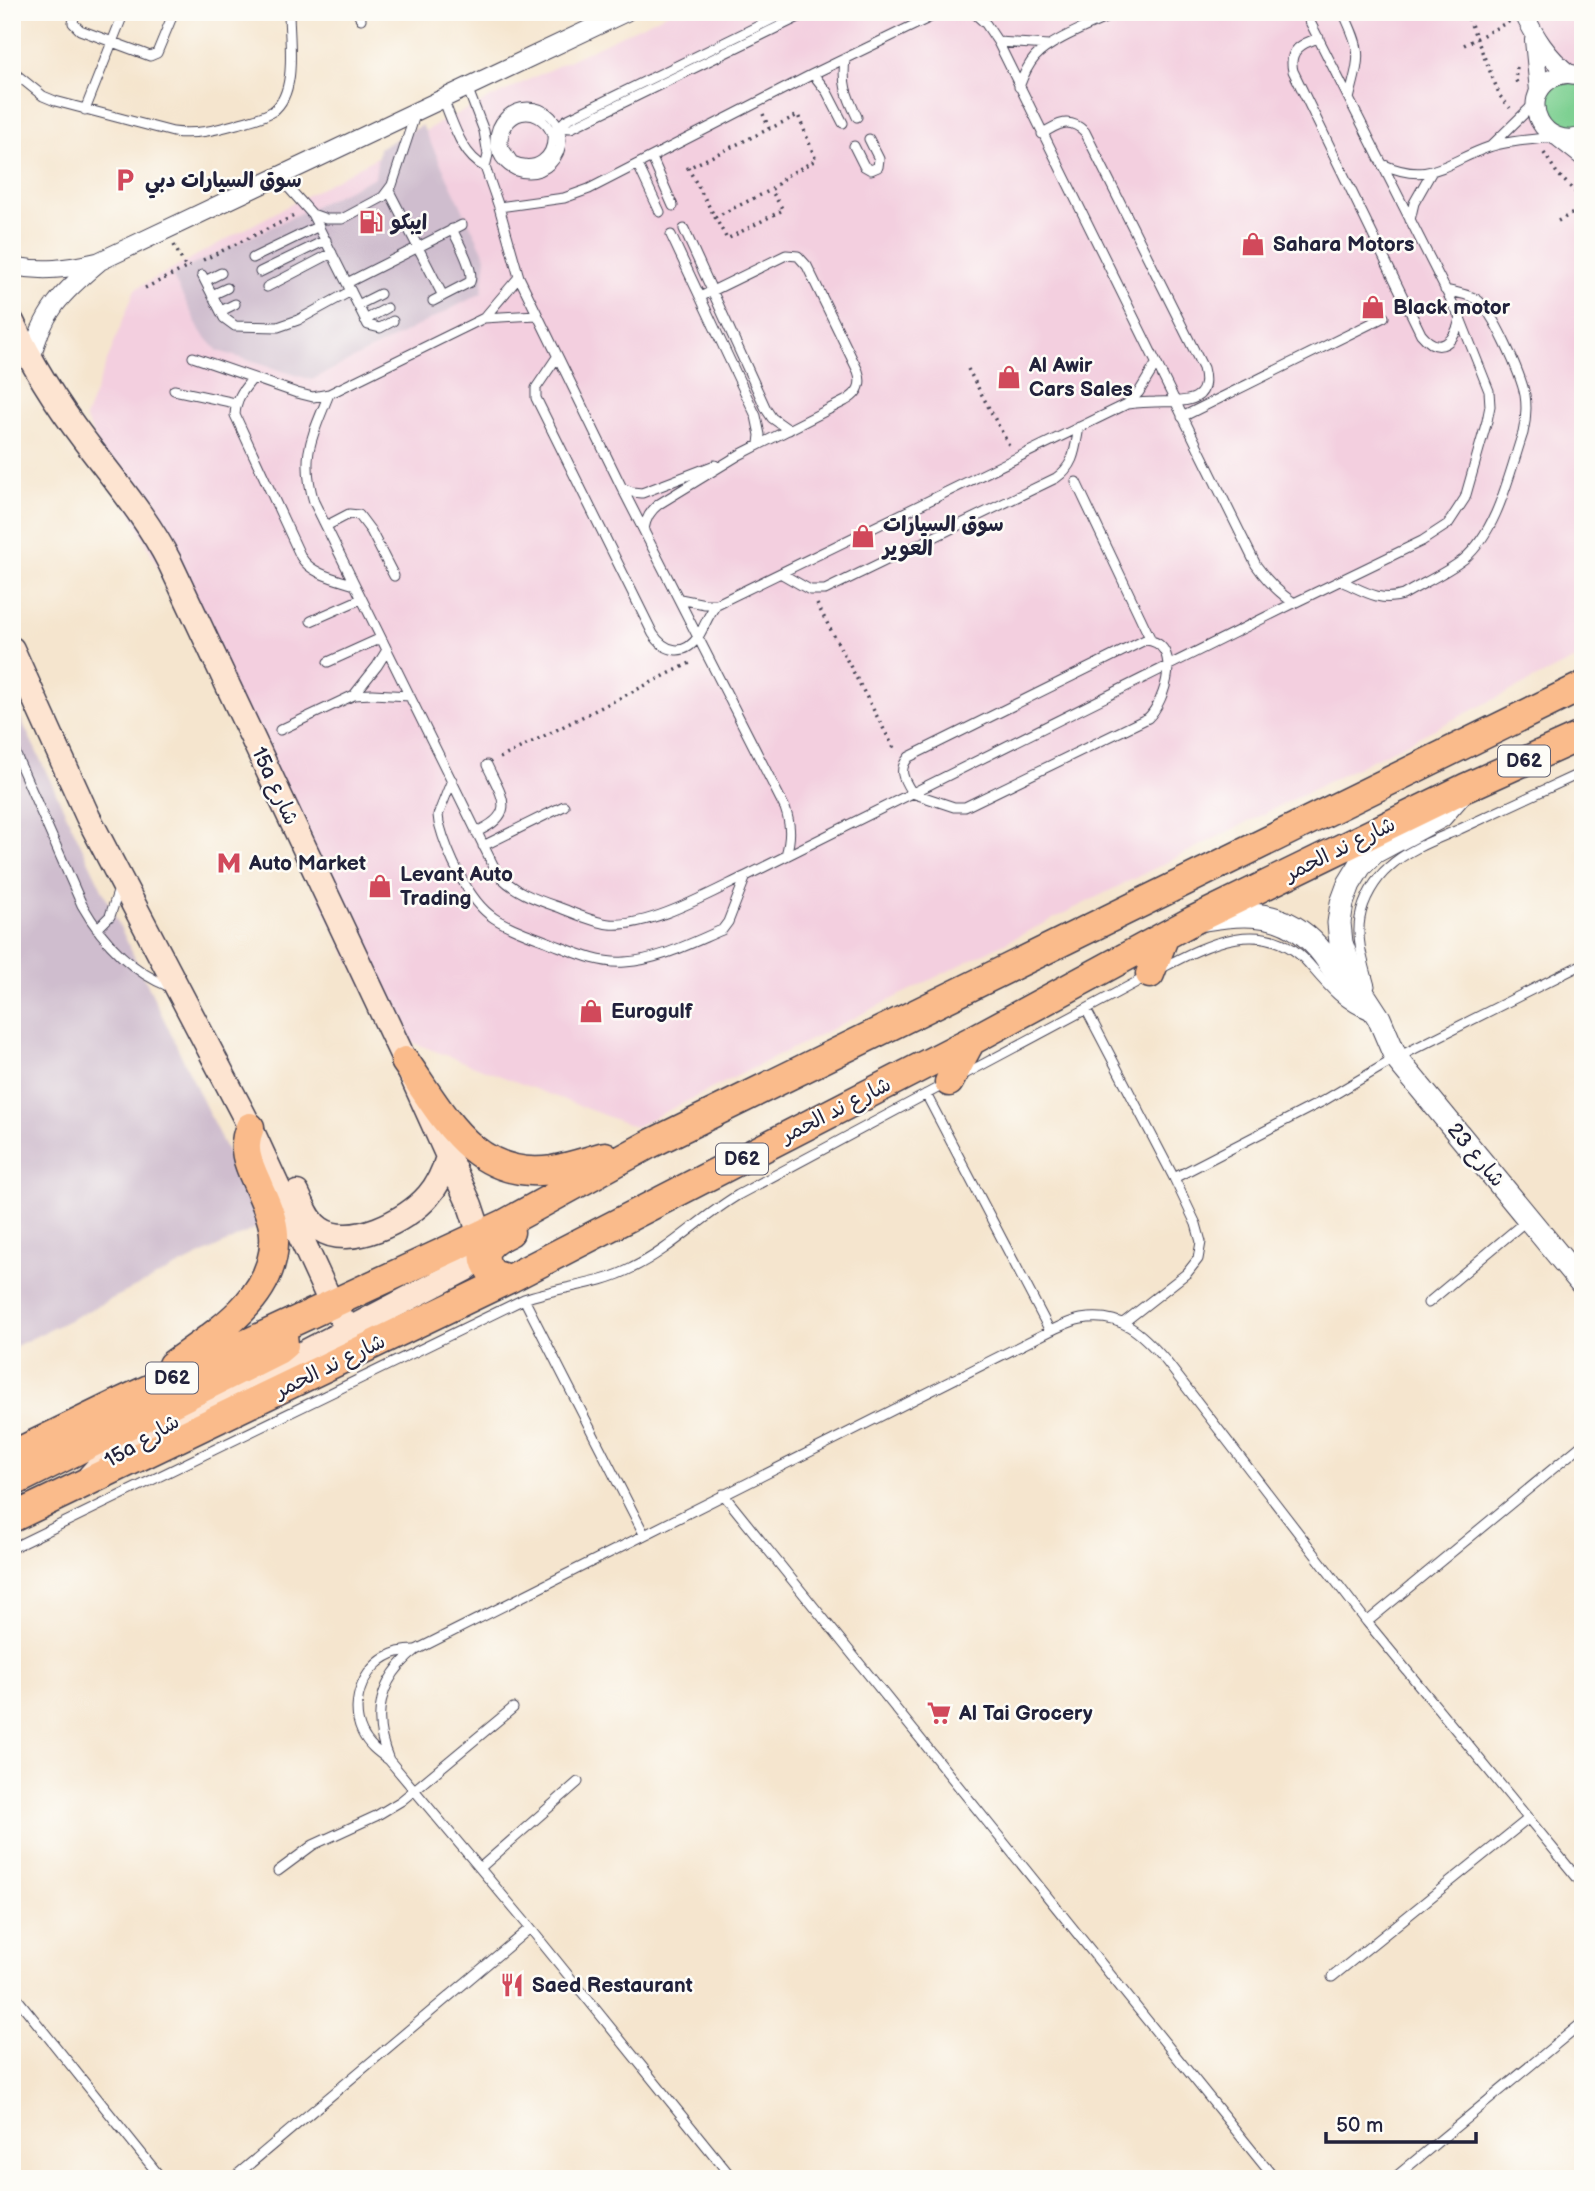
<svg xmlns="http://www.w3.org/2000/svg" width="1595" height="2191" viewBox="0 0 1595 2191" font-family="'Balsamiq Sans','Playpen Sans Arabic',sans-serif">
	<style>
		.built { fill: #f3cfdf }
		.industrial { fill: #cfbdce }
		.green { fill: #7ed092; stroke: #507966; stroke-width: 2 }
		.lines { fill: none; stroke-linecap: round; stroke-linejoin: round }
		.service-casing { stroke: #423f51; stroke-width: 11 }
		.minor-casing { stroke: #423f51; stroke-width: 20 }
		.tertiary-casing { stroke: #423f51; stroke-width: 25 }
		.secondary-casing { stroke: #423f51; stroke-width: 27 }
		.primary-casing { stroke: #423f51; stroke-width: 31 }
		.path { stroke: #423f51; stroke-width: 3.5; stroke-dasharray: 2 5; stroke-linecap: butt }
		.service { stroke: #fff; stroke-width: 9 }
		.minor { stroke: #fff; stroke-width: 18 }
		.tertiary { stroke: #fff; stroke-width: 23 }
		.secondary { stroke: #fde4d1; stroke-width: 24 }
		.primary { stroke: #fabb8b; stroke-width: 28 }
		.labels { text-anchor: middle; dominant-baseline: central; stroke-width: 5; stroke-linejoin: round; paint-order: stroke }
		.shield { fill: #fdfcf7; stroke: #646373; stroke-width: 2 }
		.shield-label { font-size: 19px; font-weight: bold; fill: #22223b }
		.poi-label { font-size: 21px; font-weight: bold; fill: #22223b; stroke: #fdfcf7; text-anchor: start }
		.street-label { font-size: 21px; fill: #22223b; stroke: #fdfcf7 }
	</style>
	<rect width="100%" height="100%" fill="#fdfcf7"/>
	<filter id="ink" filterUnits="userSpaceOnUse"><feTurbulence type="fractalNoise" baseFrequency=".0143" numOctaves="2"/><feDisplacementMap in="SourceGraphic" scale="14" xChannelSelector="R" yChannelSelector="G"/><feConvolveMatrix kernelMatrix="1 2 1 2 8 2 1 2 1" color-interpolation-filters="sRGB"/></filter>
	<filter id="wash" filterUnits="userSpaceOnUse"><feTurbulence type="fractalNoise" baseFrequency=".00686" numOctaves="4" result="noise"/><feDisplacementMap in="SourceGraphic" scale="28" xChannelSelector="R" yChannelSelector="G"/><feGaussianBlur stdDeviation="1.57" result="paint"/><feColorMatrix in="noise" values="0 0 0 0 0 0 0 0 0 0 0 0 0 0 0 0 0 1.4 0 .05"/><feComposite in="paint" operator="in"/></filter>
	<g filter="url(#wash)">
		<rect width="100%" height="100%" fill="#f5e5ce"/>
		<path class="built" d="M670 12H1583V655L635 1127 385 1032 85 418 135 289 449 118Z"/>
		<path class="industrial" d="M422 125 486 257 482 293 312 380 218 351 201 332 172 275 375 177 379 148Z
			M12 700 262 1225 12 1348Z"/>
		<path class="green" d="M1583 82V132L1575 135 1548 126 1542 98 1553 83Z"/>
	</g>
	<g filter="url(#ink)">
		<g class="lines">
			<g class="service-casing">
				<path id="service" d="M75 12 73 23 80 30 150 56 157 53 174 12
					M357 12 361 19
					M973 12 986 24 998 42 1256 565C1267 581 1278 592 1294 603
					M1343 12C1363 54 1360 55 1349 99
					M1319 38C1302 43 1288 50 1293 71L1421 334C1440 357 1455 341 1460 319
					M998 42 1049 45
					M845 59C842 84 846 94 857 117
					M12 71 43 96 55 101 173 132C196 135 215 130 237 124 249 120 263 118 273 111 298 93 289 40 289 12
					M813 74 827 92 843 123
					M467 87 484 131 488 155 485 167 499 207 519 277 622 488 785 808C791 825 791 838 786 855
					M1019 87C1023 76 1027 66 1035 57 1050 40 1096 23 1118 12
					M443 99C453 122 461 155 485 167
					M495 140a33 33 0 1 1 66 0a33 33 0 1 1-66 0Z
					M85 110 124 12
					M557 127 571 128 809 12
					M552 134C538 103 501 112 503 146L513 161C535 171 554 158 552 134L566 120 787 12
					M854 146 864 166 871 170 878 167 879 159 869 139
					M1491 146 1534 104
					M652 158 673 206
					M1382 164C1431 186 1445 162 1489 147 1510 140 1533 140 1554 137
					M638 165 660 212
					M279 177 312 214 368 325 380 328 393 321
					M389 191 443 296
					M499 207 564 198 589 189 813 74 941 12
					M312 214 326 219H342L383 197 392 185 416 112
					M1410 220 1414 203 1431 173
					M684 229 766 409 772 418 789 430
					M671 235 756 416 760 435 759 444
					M253 258 319 226
					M260 272 326 240
					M202 275 224 318 235 326 278 327 298 320 351 291
					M205 281 221 273
					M347 283 462 225
					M267 287 332 253
					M212 295 227 288
					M433 301 470 282C475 270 458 242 452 229
					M358 305 380 294
					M221 311 235 304
					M484 318 519 277
					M365 320 387 308
					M193 357 297 393 313 397 329 394 484 318 537 315
					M557 357 536 388V398L653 634C665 652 684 657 698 637 705 626 708 614 717 604
					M253 378C243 390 236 398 235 415L301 557C311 574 336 579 355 585
					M174 390 235 403
					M329 394C312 437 300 455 314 502L497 873C514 892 535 899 558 907 574 913 592 922 609 924 648 928 710 893 746 876L1294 603 1422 541 1448 524 1465 498 1487 421 1490 406 1489 391 1460 318 1305 12
					M1127 404 1139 392 1156 364
					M1182 417 1384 317
					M1076 482 1151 640
					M622 488 632 492 642 493 715 465
					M326 526 349 514 359 515 371 531 394 576
					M644 529C646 518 650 511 659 504L739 455 845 401C858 394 863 385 858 371L807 266 798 256 786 255 700 297
					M782 574 810 590H825L1056 478C1075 465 1075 448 1079 427
					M1341 581C1362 590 1380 603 1403 595 1423 583 1446 573 1464 559 1498 530 1509 474 1523 433 1526 420 1527 408 1525 395 1521 376 1493 309 1476 299 1467 294 1455 292 1445 290
					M680 599 705 604H717L1127 404C1136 403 1146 402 1155 402 1180 401 1213 406 1203 368L1085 132C1070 117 1058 123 1042 134
					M311 621 361 599
					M1145 640C1184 642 1165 702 1148 718L965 807H954L912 793C904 780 897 770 909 757Z
					M328 662 381 638
					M354 695 377 666 387 650
					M280 730 354 695 372 694 410 696
					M12 746 82 905C103 942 130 971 170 987
					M452 780 438 815 439 823C447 853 468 901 494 918 512 930 534 936 553 944 576 953 600 964 625 962 659 960 691 943 722 930L728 922 746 876
					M476 832C518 814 502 797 487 765
					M483 846 564 806
					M97 929 110 916 119 889
					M1160 969C1207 944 1265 914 1309 964 1327 985 1343 1005 1370 1015
					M1370 986C1364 964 1356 941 1360 918 1363 900 1375 879 1389 867 1408 849 1437 839 1460 829 1501 810 1542 791 1583 772
					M1086 1009 1174 1178 1196 1224 1201 1242 1198 1259 1187 1273 1123 1323
					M963 1075 1148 976
					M926 1094 1050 1331
					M1174 1178 1325 1100 1396 1058 1583 964
					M524 1299 644 1534
					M1428 1303 1527 1220
					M723 1494 1275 2179
					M12 1548 524 1299C560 1286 598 1286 632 1268 671 1249 701 1217 738 1195L947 1083
					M1367 1622 1583 1444
					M414 1650C409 1650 403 1651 398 1652 365 1661 348 1702 362 1732 368 1745 378 1752 389 1760L530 1928 733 2179
					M389 1760C371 1717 379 1679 416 1650L1050 1331C1059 1327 1070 1321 1081 1319 1121 1312 1142 1333 1166 1361L1367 1622 1583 1885
					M480 1868 578 1782
					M278 1871 313 1845 376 1816 401 1801 513 1708
					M1332 1977 1528 1819
					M12 1992 162 2179
					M232 2179 530 1928
					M1393 2179 1583 2022"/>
			</g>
			<g class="minor-casing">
				<path id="minor" d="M1523 12C1535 37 1547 56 1569 74
					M1534 40 1539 91
					M1583 78C1572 72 1561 73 1551 79 1517 100 1544 151 1583 136
					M1559 138 1583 157
					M12 266C43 272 67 269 97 262
					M31 361C41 312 63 292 100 261L626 12"/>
			</g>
			<g class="tertiary-casing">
				<path id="tertiary" d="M1461 793 1441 816 1374 852 1360 866 1349 884 1342 903 1339 923 1341 943 1351 970 1364 995 1379 1018 1396 1058 1583 1285
					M1205 919C1255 910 1292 913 1324 955 1334 969 1342 983 1354 995"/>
			</g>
			<g class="secondary-casing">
				<path id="secondary" d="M12 322C32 365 56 403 85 441 115 481 147 518 170 563L405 1061 470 1205 480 1235V1247L474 1261 465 1269 129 1444 101 1464 90 1476
					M12 649 88 817 250 1127 332 1305 343 1320
					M297 1193C303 1205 308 1221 320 1229 349 1250 408 1220 428 1196 438 1185 444 1171 448 1157"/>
			</g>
			<g class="primary-casing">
				<path id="primary" d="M1150 974 1164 938
					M405 1061C443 1115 474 1181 552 1170 570 1167 587 1161 605 1156
					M949 1082 971 1041
					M509 1279 493 1274C474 1252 491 1241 510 1232
					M172 1365C216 1333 278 1297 274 1234 273 1217 264 1200 257 1183 248 1163 241 1148 250 1127
					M12 1455 123 1401 504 1224 648 1145 1583 686
					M12 1483 278 1350 284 1345 283 1335
					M12 1518 509 1279 971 1041 1192 921 1465 788 1583 735"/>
			</g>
			<path class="path" d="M1466 12 1500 96 1510 108
				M1467 16 1507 14
				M1464 45 1510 21
				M1517 67 1515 79 1519 86
				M763 114 769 128
				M1544 153 1557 173 1583 200
				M715 217 771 190 786 176 816 160 798 115 688 168 727 239 783 210 771 190
				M1558 221 1583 208
				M174 245 186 268
				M203 260 294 216
				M145 288 190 266
				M968 369 1010 447
				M817 604 896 752
				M500 758 690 663"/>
			<use href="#service" class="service"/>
			<use href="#minor" class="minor"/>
			<use href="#tertiary" class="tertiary"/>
			<use href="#secondary" class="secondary"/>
			<use href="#primary" class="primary"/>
		</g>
	</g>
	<defs>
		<g id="parking-bare" transform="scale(1.89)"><path d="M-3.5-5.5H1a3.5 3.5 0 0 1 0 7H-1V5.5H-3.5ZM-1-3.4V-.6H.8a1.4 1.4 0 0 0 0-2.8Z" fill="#d1495b" stroke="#fdfcf7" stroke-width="2.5" paint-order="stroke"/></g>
		<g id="fuel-bare" transform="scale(1.89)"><path d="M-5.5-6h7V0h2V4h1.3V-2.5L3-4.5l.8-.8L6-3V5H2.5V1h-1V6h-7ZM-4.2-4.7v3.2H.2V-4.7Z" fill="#d1495b" stroke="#fdfcf7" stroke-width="2.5" paint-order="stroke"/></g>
		<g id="shop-bare" transform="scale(1.89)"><path d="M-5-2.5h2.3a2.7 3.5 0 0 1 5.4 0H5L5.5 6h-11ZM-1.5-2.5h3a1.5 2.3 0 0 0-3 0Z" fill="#d1495b" stroke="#fdfcf7" stroke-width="2.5" paint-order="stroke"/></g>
		<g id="metro-bare" transform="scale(1.89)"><path d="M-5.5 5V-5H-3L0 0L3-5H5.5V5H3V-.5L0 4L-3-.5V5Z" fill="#d1495b" stroke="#fdfcf7" stroke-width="2.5" paint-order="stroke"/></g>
		<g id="supermarket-bare" transform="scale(1.89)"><path d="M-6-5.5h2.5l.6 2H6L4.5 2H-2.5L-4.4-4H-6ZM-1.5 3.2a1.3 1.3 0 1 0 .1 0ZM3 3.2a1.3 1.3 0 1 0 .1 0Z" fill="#d1495b" stroke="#fdfcf7" stroke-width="2.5" paint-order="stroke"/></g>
		<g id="restaurant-bare" transform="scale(1.89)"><path d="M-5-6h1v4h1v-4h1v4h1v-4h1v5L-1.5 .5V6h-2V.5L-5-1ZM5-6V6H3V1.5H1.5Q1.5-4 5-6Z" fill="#d1495b" stroke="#fdfcf7" stroke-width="2.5" paint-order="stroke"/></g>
	</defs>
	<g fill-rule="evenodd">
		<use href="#parking-bare" x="125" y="180"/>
		<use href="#fuel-bare" x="371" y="222"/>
		<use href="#shop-bare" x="1253" y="244"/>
		<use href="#shop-bare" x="1373" y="307"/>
		<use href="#shop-bare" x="1009" y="377"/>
		<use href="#shop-bare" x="863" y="536"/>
		<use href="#metro-bare" x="229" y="863"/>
		<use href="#shop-bare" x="380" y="886"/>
		<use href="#shop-bare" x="591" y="1011"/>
		<use href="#supermarket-bare" x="939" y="1713"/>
		<use href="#restaurant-bare" x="512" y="1985"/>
	</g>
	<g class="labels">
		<g class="shield">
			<rect x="1498" y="745.5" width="52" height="31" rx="5"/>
			<rect x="716" y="1143.5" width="52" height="31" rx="5"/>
			<rect x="146" y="1362.5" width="52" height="31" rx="5"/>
		</g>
		<g class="shield-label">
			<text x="1524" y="761">D62</text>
			<text x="742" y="1159">D62</text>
			<text x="172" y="1378">D62</text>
		</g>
		<g class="poi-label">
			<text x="145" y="180">سوق السيارات دبي</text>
			<text x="391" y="222">ايبكو</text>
			<text x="1273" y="244">Sahara Motors</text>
			<text x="1393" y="307">Black motor</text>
			<text x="1029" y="365">Al Awir<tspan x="1029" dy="24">Cars Sales</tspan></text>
			<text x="883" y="524">سوق السيارات<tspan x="883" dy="24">العوير</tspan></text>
			<text x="249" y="863">Auto Market</text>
			<text x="400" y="874">Levant Auto<tspan x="400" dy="24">Trading</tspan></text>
			<text x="611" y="1011">Eurogulf</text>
			<text x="959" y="1713">Al Tai Grocery</text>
			<text x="532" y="1985">Saed Restaurant</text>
		</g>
		<g class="street-label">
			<text transform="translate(275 786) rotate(65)">15a شارع</text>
			<text transform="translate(1340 849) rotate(-26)">شارع ند الحمر</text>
			<text transform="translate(836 1110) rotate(-27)">شارع ند الحمر</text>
			<text transform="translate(1476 1155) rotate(50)">شارع 23</text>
			<text transform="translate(330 1366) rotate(-26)">شارع ند الحمر</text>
			<text transform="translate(142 1441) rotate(-31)">15a شارع</text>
		</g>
	</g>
	<rect width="1595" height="2191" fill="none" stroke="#fdfcf7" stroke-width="42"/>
	<path d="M1326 2132v10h150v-10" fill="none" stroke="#22223b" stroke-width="3.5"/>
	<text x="1336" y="2132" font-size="21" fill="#22223b" stroke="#fdfcf7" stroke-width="5" paint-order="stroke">50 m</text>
</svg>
